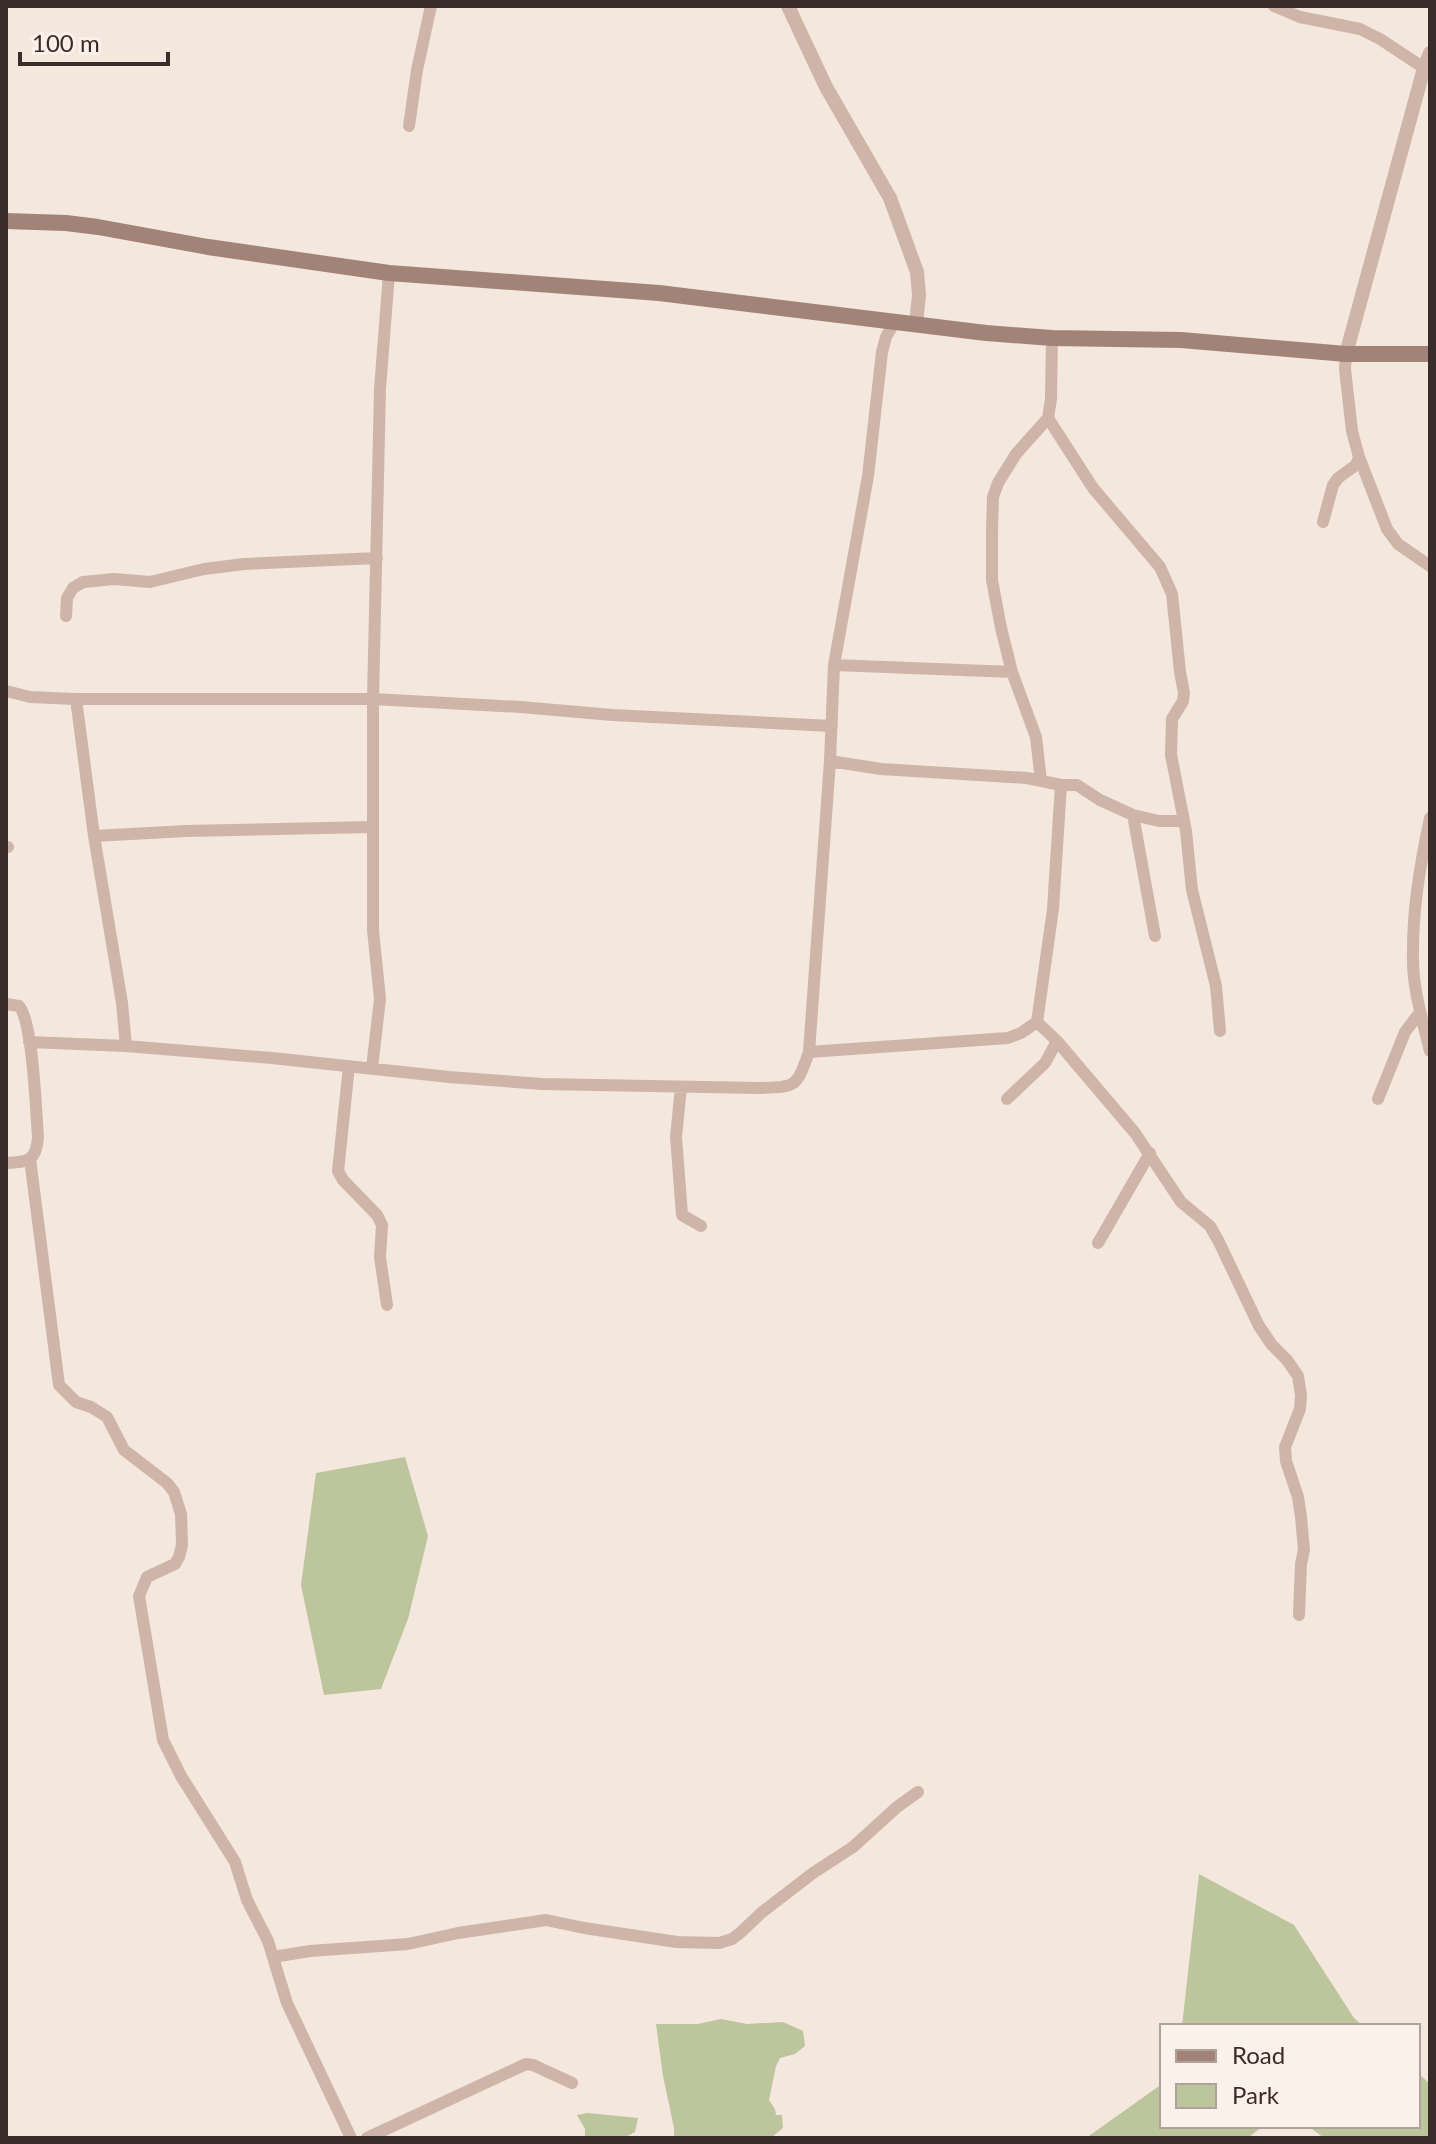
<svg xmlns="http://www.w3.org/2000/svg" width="1436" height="2144" viewBox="0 0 1436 2144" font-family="Lato,sans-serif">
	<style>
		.green { fill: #bcc59b }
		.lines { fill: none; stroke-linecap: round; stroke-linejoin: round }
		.minor { stroke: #ceb5a7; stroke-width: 12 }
		.tertiary { stroke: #ceb5a7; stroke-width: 14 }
		.secondary { stroke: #a28378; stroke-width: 16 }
	</style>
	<rect width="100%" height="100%" fill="#f4e7dd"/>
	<path class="green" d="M405 1457 428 1536 408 1619 381 1689 324 1695 301 1585 316 1473Z
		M1199 1874 1294 1925 1354 2018 1363 2026H1182Z
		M721 2019 747 2024 783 2022 803 2031 805 2046 795 2054 780 2058 776 2066 769 2100 775 2109 776 2115H782L783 2128 771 2138H674V2128L663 2076 656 2024H698Z
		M1418 2073 1430 2084V2138H1324L1308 2126H1418Z
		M1162 2084V2126H1263L1248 2138H1086Z
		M588 2113 638 2118 635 2132C631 2134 626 2137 621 2138 608 2141 597 2133 585 2138V2129L577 2115Z"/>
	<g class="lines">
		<path class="minor" d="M1274 6 1300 17 1360 29 1380 39 1424 68
			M409 126 417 70 431 6
			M1048 418 1093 488 1160 567 1172 594 1180 672 1184 693 1183 701 1172 719 1171 755 1186 831 1192 890 1216 986 1220 1031
			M1359 457 1387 529 1398 544 1430 566
			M1323 522 1333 485 1338 478 1356 465 1359 457 1352 431 1345 369 1346 354
			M66 616 67 598 73 588 83 582 114 579 150 582 204 569 244 564 377 558
			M834 665 1012 672
			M6 691 30 697 76 699H373L521 707 612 715 832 726
			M76 699 94 836 122 1003 126 1046
			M830 761 881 769 1027 778 1061 785H1077L1100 800 1133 815 1159 821H1184
			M1041 781 1036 737 1012 672 1001 628 992 580V531L993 497 998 483 1016 454 1048 418 1051 399 1052 338
			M1133 815 1155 936
			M1430 818C1420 865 1412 912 1413 960 1413 990 1423 1022 1430 1051
			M94 836 186 831 373 827
			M6 847H8
			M6 1004 19 1006C33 1021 36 1112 38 1137 36 1161 29 1162 6 1163
			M1037 1022 1057 1041 1135 1133 1181 1202 1210 1226 1219 1242 1259 1326 1272 1345 1287 1360 1298 1376 1301 1395 1300 1409 1285 1447 1286 1461 1298 1497 1301 1517 1304 1550 1301 1564 1299 1615
			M29 1042 126 1046 272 1058 449 1077 542 1084 758 1088C797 1087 796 1088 809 1052L830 761 834 665 868 476 882 352 886 337 894 323
			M809 1052 1008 1038 1021 1033 1037 1022 1053 909 1061 785
			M349 1066 338 1171 343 1180 377 1215 382 1225 380 1257 387 1305
			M372 1068 380 999 373 930V699L380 389 389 273
			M681 1087 676 1137 682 1215 701 1226
			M1007 1099 1045 1063 1057 1041
			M1378 1099 1405 1032 1420 1012
			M30 1159 59 1385 76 1402 91 1407 107 1417 124 1450 167 1483 174 1492 181 1514 182 1545 179 1557 175 1564 147 1577 139 1596 163 1740 181 1776 235 1862 247 1900 268 1941 287 2003 351 2138
			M1098 1243 1150 1153
			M273 1957 310 1951 408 1944 458 1933 546 1920 584 1928 677 1942 719 1943 732 1939 740 1933 761 1913 813 1873 853 1847 897 1807 918 1792
			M367 2138 526 2064 533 2065 572 2083"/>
		<path class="tertiary" d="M788 6 826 87 890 198 917 272 919 295 916 324
			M1346 354 1424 68 1430 53"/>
		<path class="secondary" d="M6 221 66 223 98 227 208 247 389 273 659 293 986 333 1052 338 1181 340 1346 354H1430"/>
	</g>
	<rect width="1436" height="2144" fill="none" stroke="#3a2c28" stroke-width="16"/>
	<rect x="1160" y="2024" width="260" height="104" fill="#fbf1ea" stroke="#aea29c" stroke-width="2"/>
	<rect x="1176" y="2050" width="40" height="12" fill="#a28378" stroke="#aea29c" stroke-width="2"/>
	<text x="1232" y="2064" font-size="24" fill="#3a2c28">Road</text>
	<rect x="1176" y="2084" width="40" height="24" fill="#bcc59b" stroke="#aea29c" stroke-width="2"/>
	<text x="1232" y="2104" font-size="24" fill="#3a2c28">Park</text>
	<path d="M20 52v12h148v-12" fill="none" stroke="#3a2c28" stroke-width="4"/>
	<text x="32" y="52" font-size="24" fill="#3a2c28" stroke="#fbf1ea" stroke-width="6" paint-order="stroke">100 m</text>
</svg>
